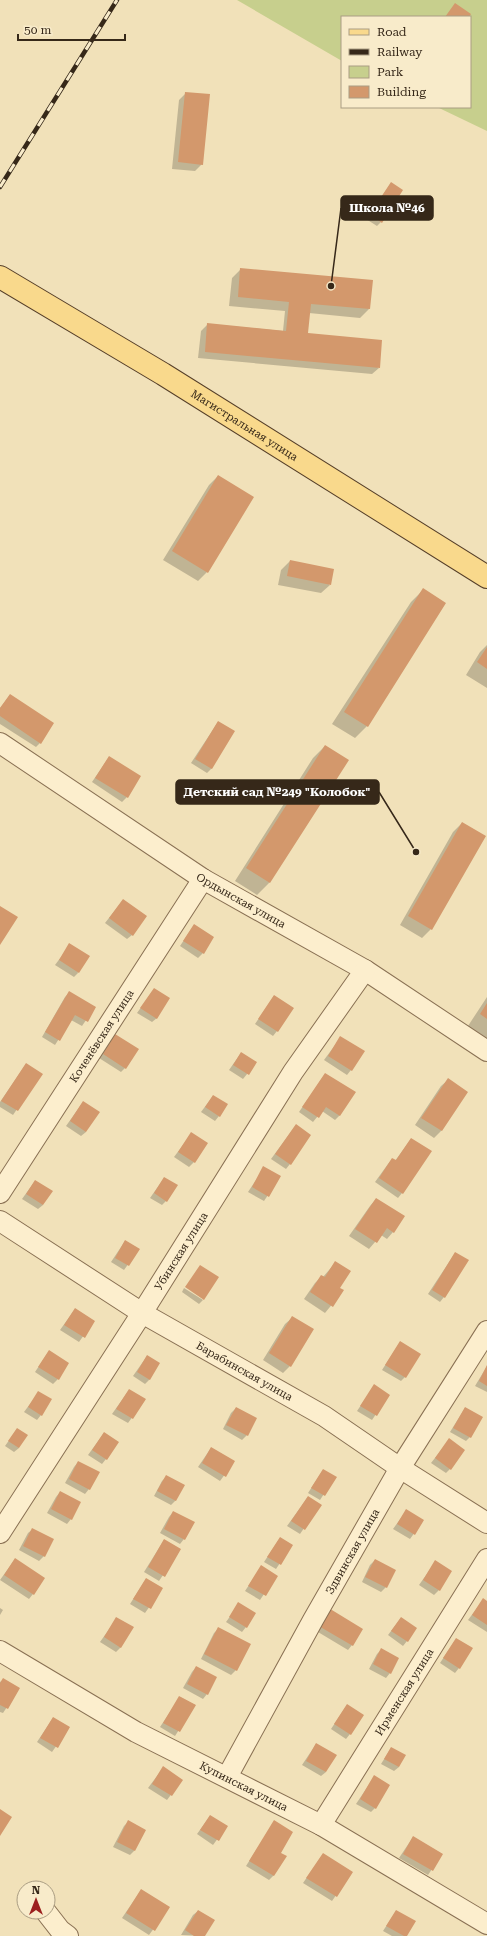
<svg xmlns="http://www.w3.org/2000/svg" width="487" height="1936" viewBox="0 0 487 1936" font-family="'Roboto Serif',serif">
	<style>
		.green { fill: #c7cf8d }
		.shadow { fill: #0003 }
		.building { fill: #d3986c }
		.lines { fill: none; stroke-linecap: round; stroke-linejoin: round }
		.minor-casing { stroke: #897053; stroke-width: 22 }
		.major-casing { stroke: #553e28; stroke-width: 24 }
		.minor { stroke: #fceecd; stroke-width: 20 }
		.major { stroke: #f9d98c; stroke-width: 22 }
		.rail-casing { stroke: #362819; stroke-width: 4.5 }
		.rail { stroke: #f8ebca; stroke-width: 3; stroke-dasharray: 9; stroke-linecap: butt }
		.labels { text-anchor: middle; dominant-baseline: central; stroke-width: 3.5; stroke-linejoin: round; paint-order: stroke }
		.street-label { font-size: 11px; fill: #362819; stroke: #f8ebca }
		.leader { fill: none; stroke: #362819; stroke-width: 1.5 }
		.callout-dot { fill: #362819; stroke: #f8ebca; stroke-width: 1.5 }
		.callout { fill: #362819; stroke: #362819; stroke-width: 1.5 }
		.callout-label { font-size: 12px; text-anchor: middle; font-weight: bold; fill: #fff }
	</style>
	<rect width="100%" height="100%" fill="#f1e1b9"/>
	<path class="green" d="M237 0H487V131L437 107H470V17H342V61Z"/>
	<path class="shadow" d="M186 93 202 164 195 171 172 169 179 100Z
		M391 183 381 222 377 226 366 219Z
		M241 269 371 281 369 309 360 318 309 313 307 334 379 368 372 374 198 358 201 331 208 324 283 331 285 311 229 306 232 278Z
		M218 476 207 572 198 581 163 560 209 485Z
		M290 561 330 585 321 593 278 585 281 570Z
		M423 590 367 726 355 738 332 724 411 602Z
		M487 645V688L466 675 480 652Z
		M10 695 40 743 36 747 0 724V708Z
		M218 722 212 768 207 773 191 763Z
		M325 746 347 760 269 883 257 895 235 881 313 758Z
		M109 757 127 797 122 802 92 782Z
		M462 823 431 929 422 938 400 925 453 832Z
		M123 900 132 935 127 939 105 923Z
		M194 925 203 953 198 958 180 946Z
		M70 945 78 973 74 977 55 965Z
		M154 989 157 1018 152 1022 137 1013Z
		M69 993 95 1007 82 1026 71 1020 55 1045 42 1037 65 997Z
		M274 996 277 1031 273 1036 255 1024Z
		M487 997V1038L468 1026Z
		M115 1035 125 1068 121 1072 99 1058Z
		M341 1037 351 1070 347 1075 324 1060Z
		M241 1053 256 1063 243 1079 229 1070Z
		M26 1064 41 1074 13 1115 0 1107V1102Z
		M325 1074 340 1115 335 1120 322 1111 313 1122 299 1112Z
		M448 1080 467 1092 441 1131 434 1138 415 1125 441 1086Z
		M213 1096 219 1116 215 1121 201 1112Z
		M83 1102 86 1132 81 1136 66 1126Z
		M296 1125 290 1164 286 1169 271 1159Z
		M192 1133 194 1162 189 1167 174 1157Z
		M411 1139 402 1193 398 1198 375 1182 388 1164 392 1159 395 1161Z
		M264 1168 280 1177 264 1201 248 1192Z
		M164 1178 166 1201 162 1205 150 1198Z
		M35 1181 43 1205 38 1209 22 1199Z
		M376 1199 393 1232 387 1239 381 1235 369 1249 349 1236 370 1206Z
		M125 1241 139 1249 124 1270 111 1262Z
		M455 1253 444 1297 440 1302 428 1294Z
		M336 1262 339 1288 343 1291 325 1313 304 1299 315 1283 322 1276 323 1277Z
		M184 1288 203 1300 199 1304 182 1292Z
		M75 1309 94 1321 79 1342 60 1330Z
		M292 1318 290 1366 283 1373 263 1360 285 1324Z
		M400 1342 405 1377 401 1381 382 1370Z
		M49 1351 58 1379 53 1384 35 1372Z
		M147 1356 150 1379 145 1384 133 1376Z
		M487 1366V1392L475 1386Z
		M374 1386 389 1395 372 1420 357 1411Z
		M129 1390 145 1400 128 1423 112 1414Z
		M39 1392 41 1415 37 1420 24 1412Z
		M236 1408 247 1435 242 1440 223 1429 231 1413Z
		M465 1408 470 1437 466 1441 450 1432Z
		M17 1429 19 1448 14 1452 5 1446Z
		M104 1433 106 1459 102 1464 88 1455Z
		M449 1440 450 1469 446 1473 431 1463Z
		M211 1448 234 1462 220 1481 198 1467Z
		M78 1462 89 1489 85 1494 65 1483 74 1467Z
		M323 1470 335 1477 320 1500 308 1493Z
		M166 1477 176 1500 171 1505 154 1496 162 1481Z
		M60 1492 71 1519 67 1524 47 1513 56 1497Z
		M308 1497 320 1505 300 1534 287 1526Z
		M406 1511 423 1521 410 1539 393 1529Z
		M173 1512 184 1539 180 1544 160 1533 169 1517Z
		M33 1529 44 1556 39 1561 19 1550 28 1533Z
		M280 1538 292 1545 276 1569 264 1562Z
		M164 1540 180 1550 159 1581 144 1572Z
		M15 1559 33 1594 29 1599 0 1580Z
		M375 1560 386 1587 381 1592 362 1582 370 1565Z
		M436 1561 439 1590 434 1595 419 1585Z
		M261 1567 276 1576 260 1600 245 1591Z
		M146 1579 162 1589 145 1613 130 1604Z
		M483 1600 487 1602V1632L468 1620Z
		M239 1604 246 1627 242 1632 226 1622Z
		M0 1608 3 1610 0 1615Z
		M323 1613 352 1645 348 1650 313 1629Z
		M117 1618 121 1647 116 1652 100 1642Z
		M401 1618 407 1641 403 1646 388 1635Z
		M219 1628 236 1670 231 1675 201 1659 214 1633Z
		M456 1639 459 1668 455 1673 440 1663Z
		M381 1650 390 1673 386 1678 369 1669 377 1654Z
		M196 1667 207 1694 203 1699 183 1688 192 1672Z
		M3 1680 19 1689 3 1713 0 1712V1682Z
		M180 1697 195 1705 175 1736 160 1727Z
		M347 1705 350 1734 346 1739 331 1729Z
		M53 1718 69 1728 52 1752 37 1742Z
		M316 1744 326 1772 321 1776 302 1765Z
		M391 1748 399 1767 394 1771 381 1764Z
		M163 1768 182 1780 167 1800 148 1788Z
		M374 1777 375 1808 371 1812 356 1804Z
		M210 1816 227 1826 213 1845 197 1834Z
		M128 1822 144 1830 134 1851 130 1855 113 1847 124 1826Z
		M274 1822 279 1853 274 1875 269 1880 246 1866Z
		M413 1837 442 1854 428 1875 399 1858Z
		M323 1854 352 1872 332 1901 303 1883Z
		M141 1890 169 1908 149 1935 122 1918Z
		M198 1911 204 1936 181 1935 193 1915Z
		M396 1911 406 1936H392L383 1931Z"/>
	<path class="building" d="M455 3 471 14 469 17H445Z
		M185 92 210 94 203 165 178 162Z
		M391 182 403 190 382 223 370 214Z
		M240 268 373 280 370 309 311 304 308 333 382 340 380 368 205 352 207 323 286 331 289 302 238 297Z
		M218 475 254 497 208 573 172 551Z
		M290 560 334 569 331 585 287 576Z
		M423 588 446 603 368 727 344 712Z
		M487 647V669L477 662Z
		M10 694 54 723 41 744 0 716V708Z
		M218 721 235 731 212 769 195 759Z
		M325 745 349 760 270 883 246 868Z
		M109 756 141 776 128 798 95 778Z
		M462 822 486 836 432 930 408 916Z
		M123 899 147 916 133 936 109 918Z
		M0 906 18 917 0 945Z
		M194 924 214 937 204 954 183 941Z
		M69 943 90 956 79 973 59 960Z
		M154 988 170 998 157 1019 140 1008Z
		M69 991 96 1007 88 1022 75 1015 60 1041 45 1032Z
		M274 995 294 1008 278 1032 258 1019Z
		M487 1003V1019L480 1014Z
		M115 1034 139 1049 126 1069 103 1054Z
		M340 1036 365 1051 352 1071 328 1056Z
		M241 1052 257 1062 249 1075 233 1065Z
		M26 1063 43 1074 18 1111 1 1101Z
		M325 1073 356 1092 340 1116 326 1107 319 1118 302 1107Z
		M448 1078 468 1092 442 1131 421 1118Z
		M213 1095 228 1104 220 1117 205 1107Z
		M83 1101 100 1112 86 1132 70 1121Z
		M296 1124 311 1135 291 1165 275 1154Z
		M191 1132 208 1143 195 1163 178 1152Z
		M411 1138 432 1151 403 1194 379 1178 392 1158 396 1160Z
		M263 1166 281 1176 269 1197 252 1187Z
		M164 1177 178 1185 167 1202 154 1193Z
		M35 1180 53 1191 43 1205 26 1194Z
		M376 1198 405 1216 394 1233 387 1228 377 1243 355 1229Z
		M125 1240 140 1249 129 1266 115 1258Z
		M455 1252 469 1260 445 1298 432 1290Z
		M335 1261 351 1271 340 1288 344 1290 333 1307 310 1292 321 1275 325 1277Z
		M200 1265 219 1277 204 1300 185 1287Z
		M75 1308 95 1321 85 1338 64 1325Z
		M292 1316 314 1329 291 1367 269 1353Z
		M400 1341 421 1354 406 1378 385 1365Z
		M49 1350 69 1363 59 1380 38 1367Z
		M147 1355 160 1363 150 1380 137 1372Z
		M487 1365V1386L479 1381Z
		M374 1384 390 1395 377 1416 360 1406Z
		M129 1389 146 1399 133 1419 116 1409Z
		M38 1391 52 1399 42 1416 28 1407Z
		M236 1407 257 1418 248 1436 226 1425Z
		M465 1407 483 1417 471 1438 453 1428Z
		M17 1428 28 1435 19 1448 8 1441Z
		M104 1432 119 1442 107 1460 92 1450Z
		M449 1438 465 1450 451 1470 435 1458Z
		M211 1447 235 1461 226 1477 202 1463Z
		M78 1461 100 1472 90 1490 69 1479Z
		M323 1469 337 1477 325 1496 311 1488Z
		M166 1475 185 1485 176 1501 157 1491Z
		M60 1491 81 1502 72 1520 51 1509Z
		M308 1496 322 1505 305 1530 291 1521Z
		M406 1509 424 1520 415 1535 397 1524Z
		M173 1511 195 1522 185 1540 164 1529Z
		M32 1528 54 1539 45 1557 23 1546Z
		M280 1537 293 1545 281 1565 267 1557Z
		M164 1539 181 1549 165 1577 148 1567Z
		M15 1558 45 1578 34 1595 4 1575Z
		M375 1559 396 1570 387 1588 365 1577Z
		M435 1560 452 1571 440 1591 423 1580Z
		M261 1565 278 1576 266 1596 248 1586Z
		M146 1578 163 1588 151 1609 133 1599Z
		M483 1598 487 1601V1625L472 1615Z
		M238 1602 256 1613 247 1628 229 1617Z
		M327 1607 363 1629 353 1646 317 1625Z
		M116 1617 134 1627 121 1648 104 1637Z
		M401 1617 417 1628 408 1642 391 1631Z
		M218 1627 251 1644 237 1671 204 1654Z
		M456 1638 473 1648 460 1669 443 1658Z
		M381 1648 399 1658 391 1674 373 1664Z
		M196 1666 217 1677 208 1695 187 1684Z
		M3 1678 20 1688 8 1709 0 1705V1683Z
		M179 1696 196 1705 180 1732 163 1723Z
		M347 1704 364 1715 351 1735 334 1724Z
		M53 1717 70 1727 58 1748 40 1738Z
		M316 1743 337 1755 326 1772 306 1761Z
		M391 1747 406 1755 399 1767 384 1759Z
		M163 1766 183 1780 172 1796 152 1784Z
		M374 1775 390 1785 376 1809 360 1799Z
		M0 1809 12 1817 0 1836Z
		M210 1815 228 1826 219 1841 200 1830Z
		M128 1820 146 1830 135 1851 117 1842Z
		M274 1820 293 1832 281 1853 287 1856 274 1876 249 1861Z
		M413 1836 443 1854 433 1871 403 1854Z
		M323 1853 353 1872 337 1897 306 1878Z
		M141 1889 170 1907 155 1931 126 1913Z
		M198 1910 215 1920 205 1936H194L185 1930Z
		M396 1910 416 1921 407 1936H404L386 1926Z"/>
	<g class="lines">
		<g class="minor-casing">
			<g id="minor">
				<path id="s1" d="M0 743 203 879 365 970 487 1051"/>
				<path id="s2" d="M0 1193 203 879"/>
				<path id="s3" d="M0 1221 142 1313 324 1416 400 1468 487 1523"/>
				<path id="s4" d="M0 1533 142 1313 293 1072 365 970"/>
				<path id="s5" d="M0 1651 136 1732 321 1825 487 1924"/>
				<path id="s6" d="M227 1777 313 1620 400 1468 487 1331"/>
				<path id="s7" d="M321 1825 487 1559"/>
				<path d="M46 1912 60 1930 68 1936"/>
			</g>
		</g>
		<g class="major-casing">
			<g id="major">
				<path id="s8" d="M0 277 163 374 487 577"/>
			</g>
		</g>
		<use href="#minor" class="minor"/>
		<use href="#major" class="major"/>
		<g class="rail-casing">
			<path id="rail" d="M0 187 117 0"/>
		</g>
		<use href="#rail" class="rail"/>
	</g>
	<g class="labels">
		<g class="street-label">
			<text stroke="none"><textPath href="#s8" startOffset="286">Магистральная улица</textPath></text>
			<text stroke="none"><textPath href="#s1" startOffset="288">Ордынская улица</textPath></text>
			<text stroke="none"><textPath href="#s2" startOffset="187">Коченёвская улица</textPath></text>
			<text stroke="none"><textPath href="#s4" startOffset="335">Убинская улица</textPath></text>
			<text stroke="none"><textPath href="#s3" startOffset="287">Барабинская улица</textPath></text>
			<text stroke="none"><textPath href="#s6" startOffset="258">Здвинская улица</textPath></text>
			<text stroke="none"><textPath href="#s7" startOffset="157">Ирменская улица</textPath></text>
			<text stroke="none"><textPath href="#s5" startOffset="279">Купинская улица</textPath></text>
		</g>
	</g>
	<path class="leader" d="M331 286L341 208M416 852L379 792"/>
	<g class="callout-dot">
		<circle cx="331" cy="286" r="4"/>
		<circle cx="416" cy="852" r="4"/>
	</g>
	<g class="callout">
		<rect x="341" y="196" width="92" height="24" rx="4"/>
		<rect x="176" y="780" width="203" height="24" rx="4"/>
	</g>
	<g class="callout-label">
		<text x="387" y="212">Школа №46</text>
		<text x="277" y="796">Детский сад №249 "Колобок"</text>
	</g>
	<rect x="341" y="16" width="130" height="92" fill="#f8ebca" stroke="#aa9d83"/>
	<rect x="349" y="29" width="20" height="6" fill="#f9d98c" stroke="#aa9d83"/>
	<text x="377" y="36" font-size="12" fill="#362819">Road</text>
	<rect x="349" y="49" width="20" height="6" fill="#362819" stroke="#aa9d83"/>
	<text x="377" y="56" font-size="12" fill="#362819">Railway</text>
	<rect x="349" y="66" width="20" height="12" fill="#c7cf8d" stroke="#aa9d83"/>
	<text x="377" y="76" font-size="12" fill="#362819">Park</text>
	<rect x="349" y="86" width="20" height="12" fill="#d3986c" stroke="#aa9d83"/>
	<text x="377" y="96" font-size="12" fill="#362819">Building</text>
	<g transform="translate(36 1900)"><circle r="19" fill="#f8ebca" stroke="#aa9d83"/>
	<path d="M0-3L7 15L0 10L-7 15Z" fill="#9c1f1e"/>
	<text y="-6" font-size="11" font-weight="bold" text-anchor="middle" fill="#362819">N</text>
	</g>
	<path d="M18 34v6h107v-6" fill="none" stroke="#362819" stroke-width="2"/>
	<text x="24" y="34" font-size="12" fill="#362819" stroke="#f8ebca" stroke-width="3" paint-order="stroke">50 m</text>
</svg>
